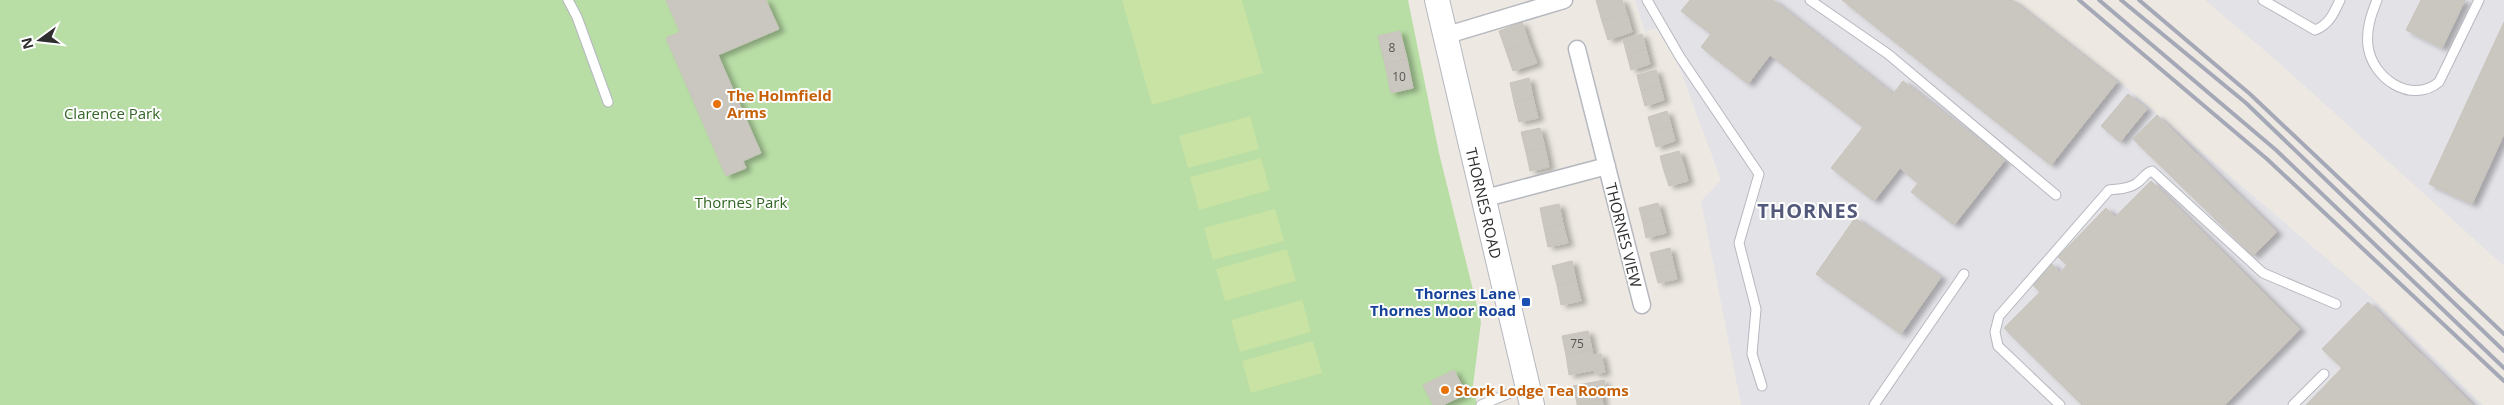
<svg xmlns="http://www.w3.org/2000/svg" width="2504" height="405" viewBox="0 0 2504 405" font-family="'Open Sans',sans-serif">
	<style>
		.industrial { fill: #e3e2e7 }
		.green { fill: #b8dda5 }
		.pitch { fill: #c8e3a3 }
		.building { fill: #cac7c0; stroke: #c9c4bc; filter: url(#shadow) }
		.lines { fill: none; stroke-linecap: round; stroke-linejoin: round }
		.service-casing { stroke: #b6b8c0; stroke-width: 11 }
		.minor-casing { stroke: #b6b8c0; stroke-width: 19 }
		.secondary-casing { stroke: #b6b8c0; stroke-width: 26 }
		.service { stroke: #fff; stroke-width: 9 }
		.minor { stroke: #fff; stroke-width: 16 }
		.secondary { stroke: #fff; stroke-width: 24 }
		.rail { stroke: #a5a8b6; stroke-width: 4 }
		.food-dot { fill: #e8710a; stroke: #fff; stroke-width: 2 }
		.transit-dot { fill: #1a4fb4; stroke: #fff; stroke-width: 2 }
		.labels { text-anchor: middle; dominant-baseline: central; stroke-width: 4; stroke-linejoin: round; paint-order: stroke }
		.number-label { font-size: 12px; fill: #555452 }
		.food-label { font-size: 15px; font-weight: bold; fill: #c56008; stroke: #fff; text-anchor: start }
		.park-label { font-size: 15px; fill: #316524; stroke: #fff }
		.street-label { font-size: 15px; fill: #2e2e2e; stroke: #fff }
		.transit-label { font-size: 15px; font-weight: bold; fill: #164399; stroke: #fff; text-anchor: end }
		.district-label { font-size: 20px; font-weight: bold; letter-spacing: 1px; fill: #52597b; stroke: #fff }
	</style>
	<defs>
		<filter id="shadow"><feDropShadow dx="5.5" dy="3" stdDeviation="2.5" flood-color="#0004"/></filter>
	</defs>
	<rect width="100%" height="100%" fill="#ede9e2"/>
	<path class="industrial" d="M1635 0H2015L2125 86 2369 295 2483 405H1741L1701 201 1721 180 1664 26 1645 32Z
		M2205 0H2504V266L2278 62Z"/>
	<path class="green" d="M0 0H1408L1439 153 1481 322 1473 386 1477 405H0Z"/>
	<path class="pitch" d="M1122 0H1242L1263 73 1152 105Z
		M1250 116 1259 149 1188 168 1179 136Z
		M1261 158 1270 190 1199 210 1190 177Z
		M1275 209 1284 241 1213 260 1204 228Z
		M1287 249 1296 281 1225 301 1216 269Z
		M1302 300 1311 332 1240 352 1231 320Z
		M1313 341 1322 373 1251 393 1242 361Z"/>
	<path class="building" d="M666 0H766L779 29 718 55 761 153 743 161 746 168 726 176 666 38 680 32Z
		M1596 0H1622L1627 14 1602 21Z
		M1690 0H1773L1893 94 1903 81 2005 160 1954 225 1911 192 1918 183 1900 168 1874 201 1831 168 1863 127 1770 55 1748 84 1701 47 1711 34 1681 11Z
		M1842 0H2012L2117 82 2051 165Z
		M2421 0H2465L2442 48 2406 30Z
		M1627 14 1632 32 1608 40 1602 21Z
		M1522 22 1529 43 1506 51 1499 31Z
		M2504 22V134L2472 204 2429 184Z
		M1400 31 1407 59 1385 64 1378 36Z
		M1642 34 1646 49 1627 55 1623 40Z
		M1529 43 1537 63 1513 71 1506 51Z
		M1646 49 1650 64 1631 70 1627 55Z
		M1407 59 1413 88 1391 93 1385 64Z
		M1656 70 1660 85 1641 91 1637 75Z
		M1529 78 1533 98 1514 102 1510 83Z
		M1660 85 1664 100 1645 106 1641 91Z
		M2128 94 2147 109 2120 142 2101 126Z
		M1533 98 1538 118 1519 122 1514 102Z
		M1667 111 1671 126 1652 132 1648 117Z
		M2157 115 2277 232 2253 256 2133 139Z
		M1671 126 1675 141 1656 147 1652 132Z
		M1540 128 1545 148 1526 152 1521 132Z
		M1545 148 1549 167 1530 171 1526 152Z
		M1679 151 1684 166 1664 171 1660 156Z
		M1684 166 1688 181 1669 186 1664 171Z
		M2151 181 2300 329 2225 405H2082L2004 328 2040 292 2031 283 2051 263 2060 273 2067 265 2058 257 2106 208 2115 217Z
		M1658 203 1662 218 1643 223 1639 208Z
		M1559 204 1563 224 1544 228 1540 208Z
		M1662 218 1666 233 1646 238 1643 223Z
		M1855 218 1941 277 1901 334 1816 274Z
		M1563 224 1568 243 1548 247 1544 228Z
		M1670 248 1673 263 1654 268 1650 253Z
		M1572 261 1576 281 1557 285 1552 266Z
		M1673 263 1677 279 1658 283 1654 268Z
		M1576 281 1581 301 1561 305 1557 285Z
		M2368 302 2473 405H2306L2342 368 2322 349Z
		M1588 331 1592 350 1566 355 1562 336Z
		M1592 350 1593 355 1601 354 1605 372 1595 374 1594 370 1569 375 1566 355Z
		M1454 370 1466 394 1443 405H1433L1423 385Z
		M1604 380 1606 390 1601 391 1602 399 1577 403 1573 386Z
		M1602 399 1603 405H1577V403Z"/>
	<g class="lines">
		<g class="service-casing">
			<path id="service" d="M568 0 577 17 608 102
				M1647 0 1680 57 1759 174 1739 243 1756 309 1752 354 1762 386
				M1810 0 1888 54 2056 195
				M2263 0 2315 30C2329 25 2334 13 2340 0
				M2377 0C2371 15 2366 29 2368 46 2372 78 2411 105 2439 82L2479 0
				M1481 405 1527 386
				M1874 405 1964 274
				M2060 405 1998 346 1995 332 1999 316 2109 190C2118 189 2129 189 2137 183 2143 179 2145 173 2152 171L2263 273 2336 304
				M2293 405 2324 374"/>
		</g>
		<g class="minor-casing">
			<path id="minor" d="M1444 36 1564 0
				M1577 49 1642 305
				M1482 199 1607 166"/>
		</g>
		<g class="secondary-casing">
			<path id="secondary" d="M1437 0 1532 405"/>
		</g>
		<use href="#service" class="service"/>
		<use href="#minor" class="minor"/>
		<use href="#secondary" class="secondary"/>
		<path class="rail" d="M2079 0 2267 159 2504 381
			M2099 0 2276 150 2504 368
			M2121 0 2246 103 2504 351
			M2139 0 2250 94 2504 334"/>
	</g>
	<g class="food-dot">
		<circle cx="717" cy="104" r="5"/>
		<circle cx="1445" cy="390" r="5"/>
	</g>
	<rect class="transit-dot" x="1521" y="297" width="10" height="10" rx="2.5"/>
	<g class="labels">
		<g class="number-label">
			<text x="1392" y="47">8</text>
			<text x="1399" y="76">10</text>
			<text x="1577" y="343">75</text>
		</g>
		<g class="food-label">
			<text x="727" y="95">The Holmfield<tspan x="727" dy="17">Arms</tspan></text>
			<text x="1455" y="390">Stork Lodge Tea Rooms</text>
		</g>
		<g class="park-label">
			<text x="112" y="113">Clarence Park</text>
			<text x="741" y="202">Thornes Park</text>
		</g>
		<g class="street-label">
			<text transform="translate(1484 203) rotate(77)">THORNES ROAD</text>
			<text transform="translate(1624 235) rotate(76)">THORNES VIEW</text>
		</g>
		<g class="transit-label">
			<text x="1516" y="293">Thornes Lane<tspan x="1516" dy="17">Thornes Moor Road</tspan></text>
		</g>
		<g class="district-label">
			<text x="1808" y="210">THORNES</text>
		</g>
	</g>
	<g transform="translate(40 40) rotate(255)" stroke="#ffffff" stroke-width="4" paint-order="stroke">
	<path d="M0-4L9 19L0 12L-9 19Z" fill="#2e2e2e"/>
	<text y="-8" font-size="14" font-weight="bold" text-anchor="middle" fill="#2e2e2e">N</text>
	</g>
</svg>
